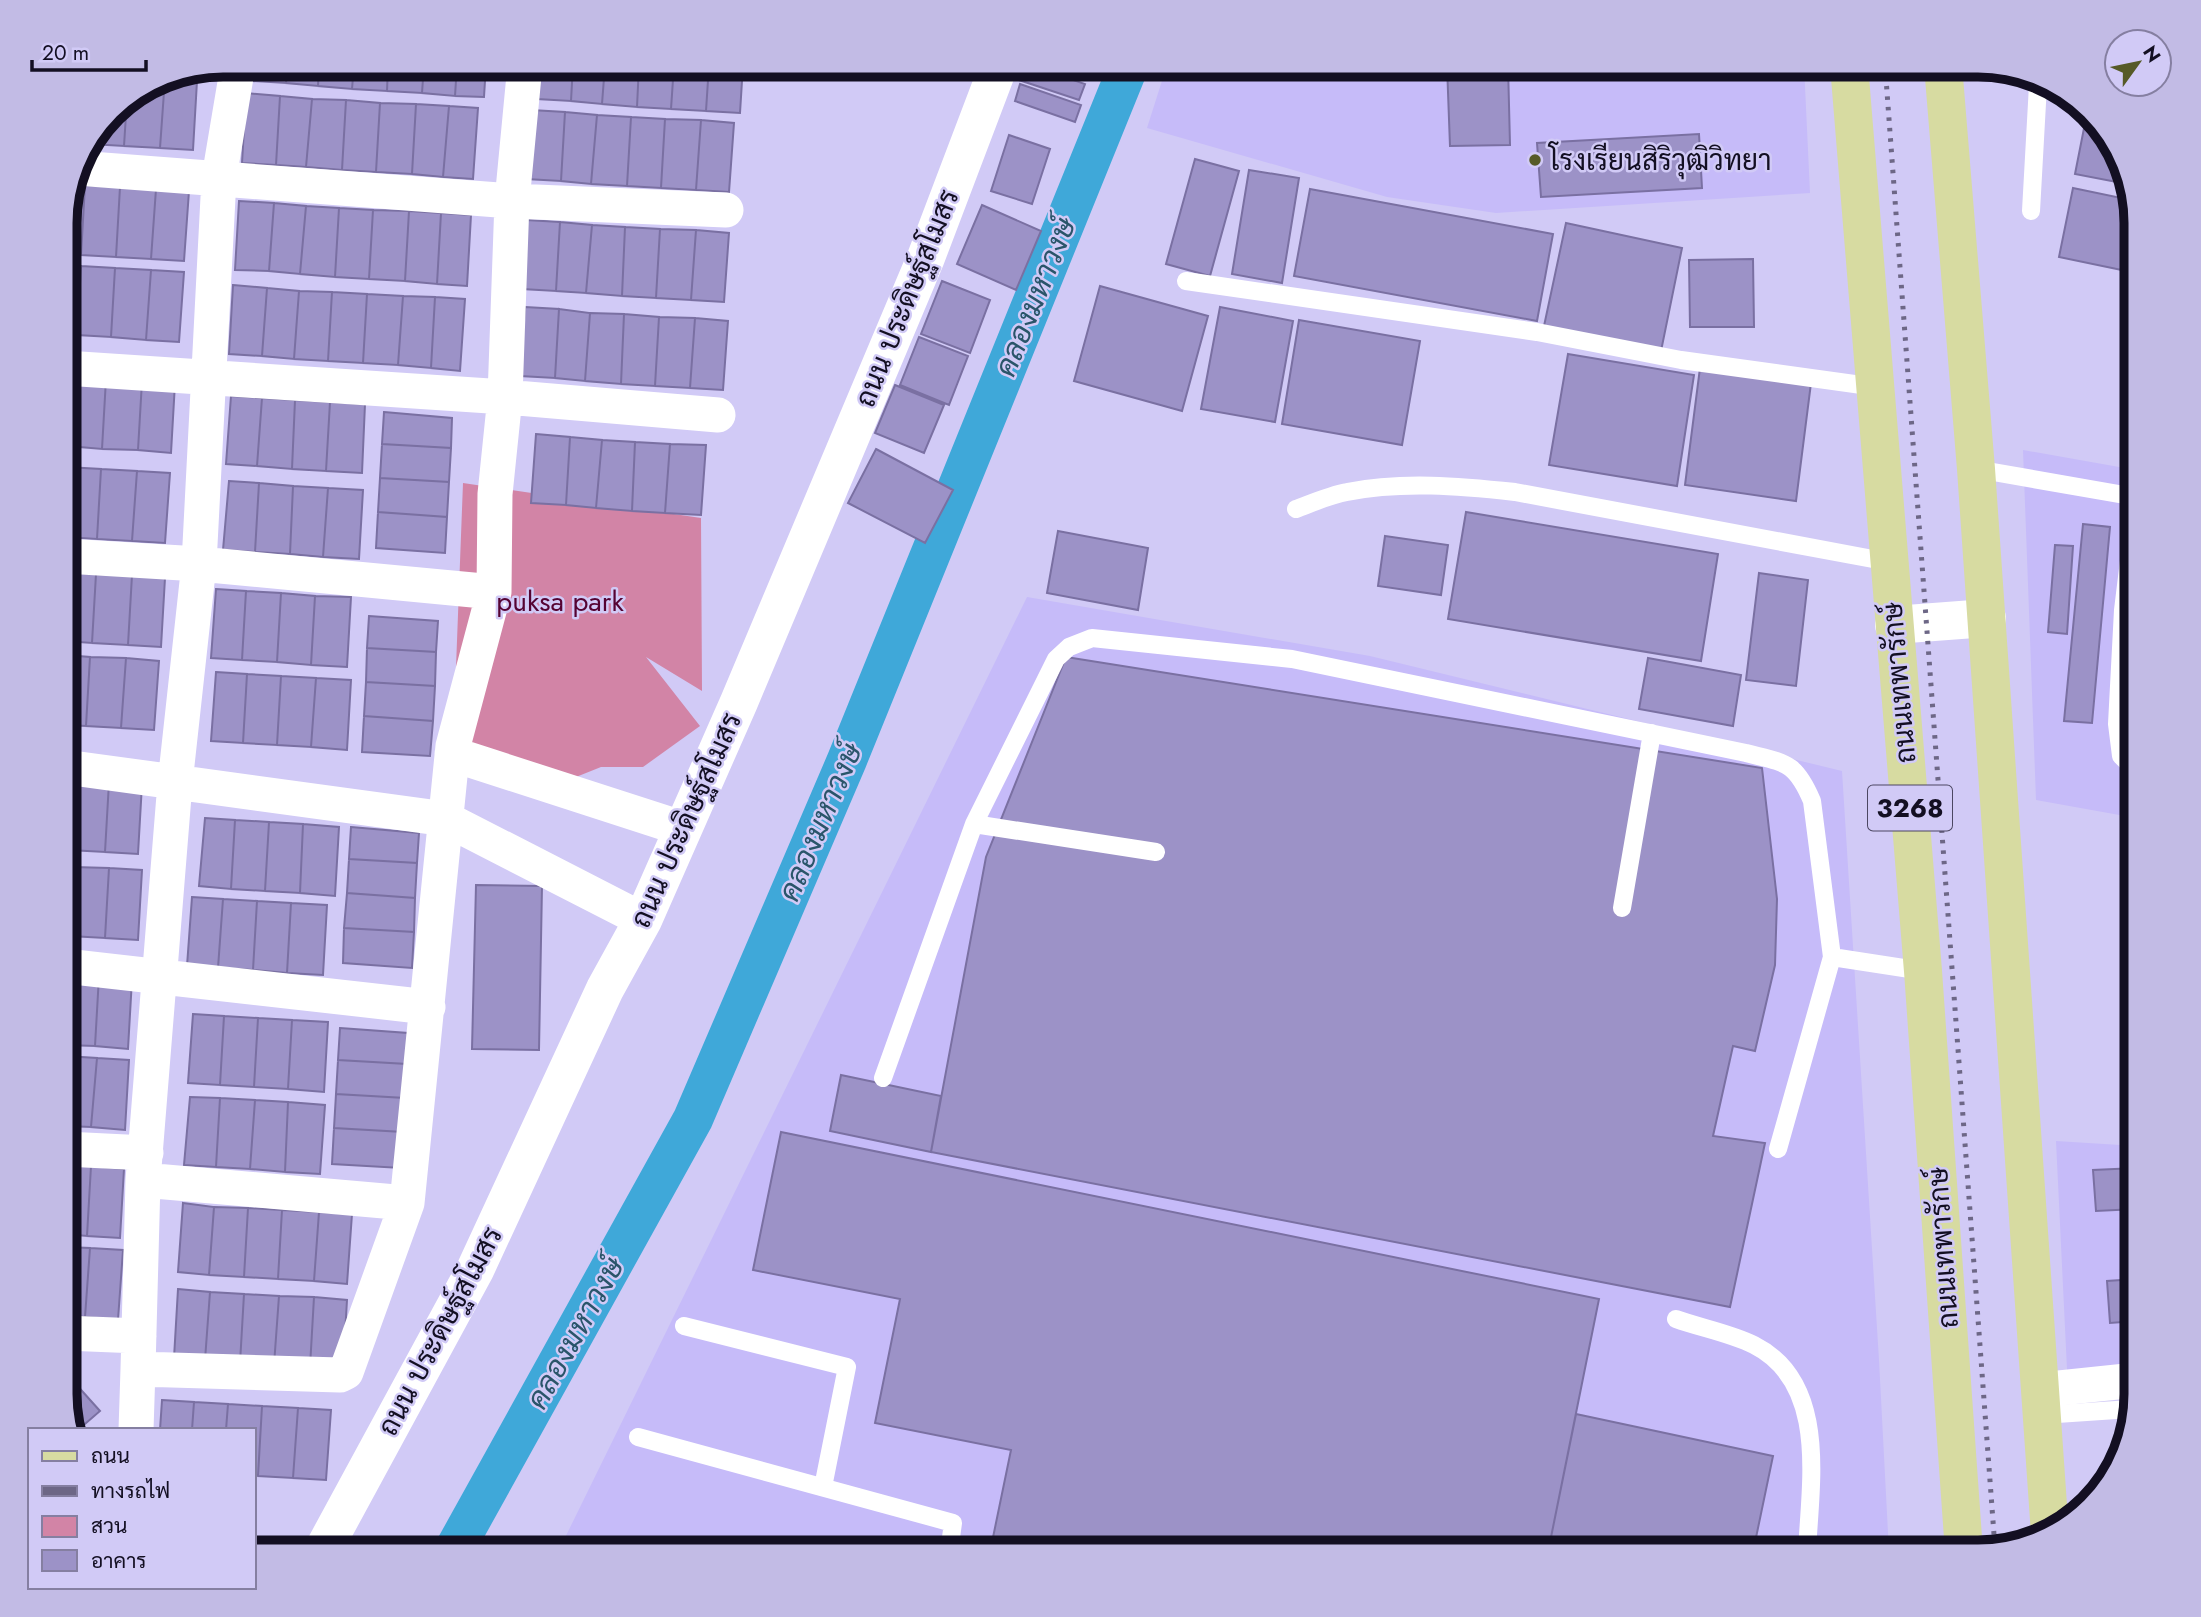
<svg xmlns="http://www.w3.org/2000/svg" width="2201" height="1617" viewBox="0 0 2201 1617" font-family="Jost,Sarabun,sans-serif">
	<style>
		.built { fill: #c6bbf9 }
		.green { fill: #d284a6 }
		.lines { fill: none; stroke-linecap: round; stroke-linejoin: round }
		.canal { stroke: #3fa8d9; stroke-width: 40 }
		.building { fill: #9c92c7; stroke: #7a70a2; stroke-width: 2 }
		.service { stroke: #fff; stroke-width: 18 }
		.minor { stroke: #fff; stroke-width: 35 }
		.tertiary { stroke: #fff; stroke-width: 38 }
		.secondary { stroke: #fff; stroke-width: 38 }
		.primary { stroke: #d7dba1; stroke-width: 38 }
		.rail { stroke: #6d6786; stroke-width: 5; stroke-dasharray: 3.5 7; stroke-linecap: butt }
		.poi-dot { fill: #565a27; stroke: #d1caf6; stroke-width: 2.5 }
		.labels { text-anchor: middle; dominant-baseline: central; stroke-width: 5; stroke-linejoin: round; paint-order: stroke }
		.shield { fill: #d1caf6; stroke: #4c4762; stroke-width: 2 }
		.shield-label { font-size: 26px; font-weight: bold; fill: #130f22 }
		.poi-label { font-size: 28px; fill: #130f22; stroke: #d1caf6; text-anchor: start }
		.street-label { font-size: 28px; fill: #130f22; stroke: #d1caf6 }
		.park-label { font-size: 28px; fill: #550332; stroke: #d1caf6 }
		.water-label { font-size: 30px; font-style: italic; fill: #2a556a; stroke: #d1caf6 }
		.rim { fill: none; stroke: #130f22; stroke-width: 9 }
	</style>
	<rect width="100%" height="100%" fill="#d1caf6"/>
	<path class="built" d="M1167 65H1804L1810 193 1496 213 1387 197 1147 128Z
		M2023 450 2136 470V818L2036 800Z
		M1027 597 1370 656 1842 771 1879 1360 1889 1552H558Z
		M2056 1141 2136 1146V1381L2068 1390Z"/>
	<path class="green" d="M463 483 701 518 702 691 646 657 700 726 643 767H601L566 781 453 746Z"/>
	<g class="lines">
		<path class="canal" d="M453 1552 693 1119 847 760 1129 65"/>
	</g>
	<path class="building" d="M254 65H288L286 83 253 81Z
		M288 65H319L318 86 286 83Z
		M319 65H354L352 89 318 86Z
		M354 65H388L387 91 352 89Z
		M388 65H424L422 93 387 91Z
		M424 65H457L455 96 422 93Z
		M457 65H486L484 97 455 96Z
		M539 65H573L571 101 537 99Z
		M573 65H605L602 104 571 101Z
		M605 65H639L637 107 602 104Z
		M639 65H674L671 109 637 107Z
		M674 65H709L706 111 671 109Z
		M709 65H743L740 113 706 111Z
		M1024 65H1030L1085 84 1079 100 1019 80Z
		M1050 65H1092L1088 76Z
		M1447 65H1508L1510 145 1450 146Z
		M161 78H165L160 148 124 146 127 99Z
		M165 78 197 81 193 150 160 148Z
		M1020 84 1081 105 1075 122 1015 101Z
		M246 93 280 96 276 165 242 163Z
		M280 96 312 99 306 167 276 165Z
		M127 99 124 146 91 144 118 104Z
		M312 99 346 100 342 170 306 167Z
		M346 100 380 103 376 172 342 170Z
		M380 103 416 104 412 174 376 172Z
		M416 104 449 106 443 177 412 174Z
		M449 106 478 108 473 179 443 177Z
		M531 110 565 112 561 181 526 179Z
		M565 112 597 115 591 184 561 181Z
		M2087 113 2120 153 2127 184 2075 174Z
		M597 115 631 117 627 186 591 184Z
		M631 117 665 119 661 188 627 186Z
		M665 119 701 120 696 190 661 188Z
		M701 120 734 123 729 192 696 190Z
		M1699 134 1702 188 1541 197 1537 143Z
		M1009 135 1050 149 1032 204 991 191Z
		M1195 159 1239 171 1210 276 1166 264Z
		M1249 170 1299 178 1282 283 1232 274Z
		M73 185H85L81 255 65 254V213Z
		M85 185 120 187 116 257 81 255Z
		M120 187 156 189 151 259 116 257Z
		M2073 188 2131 200 2136 223V273L2059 257Z
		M156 189 189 191 184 261 151 259Z
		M1310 189 1553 234 1537 321 1294 276Z
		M239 201 274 203 269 271 235 270Z
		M274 203 306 206 300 274 269 271Z
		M982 205 1041 231 1016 290 957 264Z
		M306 206 339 208 335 277 300 274Z
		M339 208 373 210 369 279 335 277Z
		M373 210 409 211 405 281 369 279Z
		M409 211 441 213 437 284 405 281Z
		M441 213 471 215 467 286 437 284Z
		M526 220 560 222 556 291 522 289Z
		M560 222 592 225 586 293 556 291Z
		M1566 223 1682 248 1661 351 1544 326Z
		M592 225 625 227 622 296 586 293Z
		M625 227 660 229 656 298 622 296Z
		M660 229 696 230 691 300 656 298Z
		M696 230 729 233 724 302 691 300Z
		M1753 259 1754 327H1690L1689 260Z
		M65 266H81L77 335H65Z
		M81 266 115 268 111 337 77 335Z
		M115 268 151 270 146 340 111 337Z
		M151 270 184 272 179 342 146 340Z
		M942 281 990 300 970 353 921 334Z
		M233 285 267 288 262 356 229 354Z
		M1100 286 1208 316 1182 411 1074 381Z
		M267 288 299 291 294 359 262 356Z
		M299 291 332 292 328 361 294 359Z
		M332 292 367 294 363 363 328 361Z
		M367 294 403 296 398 365 363 363Z
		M403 296 435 297 431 368 398 365Z
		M435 297 465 299 460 371 431 368Z
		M525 307 559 309 555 378 520 376Z
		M1220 307 1293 321 1275 422 1201 409Z
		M559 309 590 313 585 381 555 378Z
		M590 313 624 314 621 384 585 381Z
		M624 314 659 317 655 386 621 384Z
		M659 317 695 318 690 388 655 386Z
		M695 318 728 321 723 390 690 388Z
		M1299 320 1420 341 1402 445 1282 424Z
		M919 337 968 356 949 405 900 385Z
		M1568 354 1694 375 1677 486 1549 465Z
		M1700 368 1811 383 1796 501 1685 485Z
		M65 377H72L68 446H65Z
		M72 377 106 379 102 449 68 446Z
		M106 379 142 381 138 450 102 449Z
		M142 381 175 383 171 453 138 450Z
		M895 385 944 405 924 453 875 433Z
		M231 396 262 398 257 466 226 464Z
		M262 398 295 400 292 469 257 466Z
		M295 400 330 402 326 471 292 469Z
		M330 402 365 404 362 473 326 471Z
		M384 412 452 418 451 448 382 444Z
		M536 434 570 437 566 505 531 503Z
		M570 437 602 440 596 508 566 505Z
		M602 440 635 442 632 511 596 508Z
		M635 442 670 444 665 513 632 511Z
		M382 444 451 448 449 482 380 478Z
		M670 444 706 445 701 515 665 513Z
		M876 449 953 490 925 543 848 503Z
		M66 467 101 469 97 539 65 537Z
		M101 469 137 471 132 541 97 539Z
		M137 471 170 473 165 543 132 541Z
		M380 478 449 482 447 517 378 512Z
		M229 481 259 483 255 552 223 550Z
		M259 483 293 486 290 554 255 552Z
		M293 486 328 488 323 557 290 554Z
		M328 488 363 490 359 559 323 557Z
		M378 512 447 517 445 553 376 548Z
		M1466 512 1718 554 1701 661 1448 619Z
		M2083 524 2110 527 2092 723 2064 721Z
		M1058 531 1148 548 1138 610 1047 593Z
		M1385 536 1448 545 1441 595 1378 586Z
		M2055 545 2073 546 2067 634 2048 632Z
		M65 572 96 574 92 643 65 641Z
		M1759 573 1808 580 1796 686 1746 680Z
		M96 574 132 575 128 645 92 643Z
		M132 575 165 578 161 647 128 645Z
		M216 589 246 591 242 660 211 658Z
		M246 591 281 593 277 662 242 660Z
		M281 593 315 596 311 665 277 662Z
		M315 596 351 597 347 667 311 665Z
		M369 616 438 621 436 652 367 648Z
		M367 648 436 652 435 686 366 682Z
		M65 655 90 657 86 726 65 725Z
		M90 657 126 658 121 728 86 726Z
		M1066 657 1762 768 1777 899 1775 965 1755 1051 1733 1046 1713 1136 1765 1143 1730 1307 931 1152 986 857Z
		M126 658 159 661 154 730 121 728Z
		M1648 658 1741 675 1733 726 1639 709Z
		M216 672 247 674 243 743 211 741Z
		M247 674 281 676 277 745 243 743Z
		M281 676 316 678 311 747 277 745Z
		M316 678 351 680 347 750 311 747Z
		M366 682 435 686 433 721 364 716Z
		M364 716 433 721 430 756 362 752Z
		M65 780 73 781 69 850H65Z
		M73 781 109 782 105 852 69 850Z
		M109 782 142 784 138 854 105 852Z
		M205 818 235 820 231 889 199 886Z
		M235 820 269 822 265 891 231 889Z
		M269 822 303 824 300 893 265 891Z
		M303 824 339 827 335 896 300 893Z
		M351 827 419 833 417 863 349 859Z
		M349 859 417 863 415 898 347 893Z
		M65 866 73 867 70 936H65Z
		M73 867 109 868 105 938 70 936Z
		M109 868 142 870 138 940 105 938Z
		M476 885 542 886 539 1050 472 1049Z
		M347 893 415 898 414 932 344 928Z
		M192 897 223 899 218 968 187 966Z
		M223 899 257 901 253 970 218 968Z
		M257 901 291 903 287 973 253 970Z
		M291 903 327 905 323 975 287 973Z
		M344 928 414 932 412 968 343 963Z
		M65 975 99 976 95 1046 65 1045Z
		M99 976 132 979 128 1049 95 1046Z
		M193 1014 224 1016 220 1085 188 1083Z
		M224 1016 258 1018 254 1087 220 1085Z
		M258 1018 292 1020 288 1089 254 1087Z
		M292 1020 328 1022 324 1092 288 1089Z
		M340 1028 408 1033 407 1064 338 1060Z
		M65 1056 97 1058 91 1127 65 1126Z
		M97 1058 129 1060 125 1130 91 1127Z
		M338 1060 407 1064 405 1098 336 1094Z
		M841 1075 941 1096 931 1152 830 1131Z
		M336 1094 405 1098 403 1132 334 1128Z
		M190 1097 220 1098 216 1167 184 1165Z
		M220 1098 255 1100 250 1169 216 1167Z
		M255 1100 288 1102 285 1172 250 1169Z
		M288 1102 325 1105 320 1174 285 1172Z
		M334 1128 403 1132 401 1168 332 1164Z
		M781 1132 1599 1299 1548 1552H990L1011 1450 875 1423 900 1299 753 1270Z
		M65 1165 91 1166 87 1236 65 1234Z
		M91 1166 124 1169 120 1238 87 1236Z
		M2136 1168V1209L2096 1211 2093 1170Z
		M183 1203 214 1207 209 1275 178 1272Z
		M214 1207 248 1208 244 1277 209 1275Z
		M248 1208 282 1210 278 1279 244 1277Z
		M282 1210 319 1212 314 1281 278 1279Z
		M319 1212 352 1214 347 1284 314 1281Z
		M65 1247 90 1248 85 1317 65 1316Z
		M90 1248 123 1250 118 1320 85 1317Z
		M2136 1279V1321L2110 1323 2107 1281Z
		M178 1289 210 1292 205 1360 174 1358Z
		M210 1292 244 1294 240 1363 205 1360Z
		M244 1294 279 1296 274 1365 240 1363Z
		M279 1296 314 1297 310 1367 274 1365Z
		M314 1297 347 1300 343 1369 310 1367Z
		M65 1372 100 1411 78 1430H72L65 1404Z
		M162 1400 194 1402 192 1430H160Z
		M194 1402 228 1404 226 1430H192Z
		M228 1404 262 1406 258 1476 254 1475V1430H226Z
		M262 1406 298 1408 293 1478 258 1476Z
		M298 1408 331 1410 326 1480 293 1478Z
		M1576 1414 1773 1456 1753 1552H1548Z
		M632 1538 690 1552H628Z"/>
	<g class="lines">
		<path class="service" d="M2031 211 2038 85
			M1186 281 1537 332 1681 360 1876 387
			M1976 469 2136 497
			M2136 503 2123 610 2117 724 2121 756 2136 771
			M1296 509C1312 503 1330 495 1347 492 1402 481 1460 486 1515 492L1889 562
			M974 824 1156 852
			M1622 908 1652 733
			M883 1078 974 824 1056 659 1069 647 1092 638 1292 659 1746 753C1785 763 1795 761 1812 801L1832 957 1923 971
			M1778 1149 1832 957
			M1676 1319C1701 1328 1730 1333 1754 1345 1829 1383 1810 1484 1807 1552
			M684 1326 847 1367 823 1487
			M2042 1415 2131 1409
			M638 1437 953 1523 949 1552"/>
		<path class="minor" d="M238 65 219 178 199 564 175 783 143 1180 138 1369 340 1375 346 1372 407 1203 453 746 494 592 495 494 505 397 512 201 525 65
			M77 168 512 201 726 210
			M65 368 505 397 718 415
			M65 556 199 564 494 592
			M452 754 684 829
			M65 767 446 819 643 920
			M65 966 428 1007
			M65 1149 146 1153
			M143 1180 407 1203
			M65 1333 139 1336
			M2040 1390 2136 1380
			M136 1430 138 1369"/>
		<path class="tertiary" d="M322 1552 475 1270 605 989 643 920 739 702 925 260 999 65"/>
		<path class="secondary" d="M1894 625 1987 618"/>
		<path class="primary" d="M1849 65 1923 971 1964 1552
			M1943 65 1976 469 2050 1534"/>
		<path class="rail" d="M1885 65 1995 1548"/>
	</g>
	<circle class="poi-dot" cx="1535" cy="160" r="7"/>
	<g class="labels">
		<rect class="shield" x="1868" y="785.5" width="84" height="45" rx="5"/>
		<g class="shield-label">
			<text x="1910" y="808">3268</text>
		</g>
		<g class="poi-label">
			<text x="1549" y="160">โรงเรียนสิริวุฒิวิทยา</text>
		</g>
		<g class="street-label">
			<text transform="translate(907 298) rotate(-68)">ถนน ประดิษฐ์สโมสร</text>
			<text transform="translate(1899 683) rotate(-95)">ถนนเทพารักษ์</text>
			<text transform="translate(686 820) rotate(-66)">ถนน ประดิษฐ์สโมสร</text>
			<text transform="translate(1943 1248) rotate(-94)">ถนนเทพารักษ์</text>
			<text transform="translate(440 1331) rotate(-62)">ถนน ประดิษฐ์สโมสร</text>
		</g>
		<g class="park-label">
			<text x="560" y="601">puksa park</text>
		</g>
		<g class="water-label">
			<text transform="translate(1035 297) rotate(-68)">คลองมหาวงษ์</text>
			<text transform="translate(820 822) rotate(-67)">คลองมหาวงษ์</text>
			<text transform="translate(575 1333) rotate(-61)">คลองมหาวงษ์</text>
		</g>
	</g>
	<path d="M0 0H2201V1617H0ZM223 77H1978A146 146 0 0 1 2124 223V1394A146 146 0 0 1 1978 1540H223A146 146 0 0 1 77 1394V223A146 146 0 0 1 223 77Z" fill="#c2bbe5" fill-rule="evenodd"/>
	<path class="rim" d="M223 77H1978A146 146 0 0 1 2124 223V1394A146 146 0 0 1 1978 1540H223A146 146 0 0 1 77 1394V223A146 146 0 0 1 223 77Z"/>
	<rect x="28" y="1428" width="228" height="161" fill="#d1caf6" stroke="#857fa1" stroke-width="2"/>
	<rect x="42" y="1451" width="35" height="10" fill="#d7dba1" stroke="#857fa1" stroke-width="2"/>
	<text x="91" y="1463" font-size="21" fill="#130f22">ถนน</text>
	<rect x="42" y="1486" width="35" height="10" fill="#6d6786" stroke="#857fa1" stroke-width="2"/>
	<text x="91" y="1498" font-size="21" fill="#130f22">ทางรถไฟ</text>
	<rect x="42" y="1516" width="35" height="21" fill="#d284a6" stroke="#857fa1" stroke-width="2"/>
	<text x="91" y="1533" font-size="21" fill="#130f22">สวน</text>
	<rect x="42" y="1550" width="35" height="21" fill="#9c92c7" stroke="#857fa1" stroke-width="2"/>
	<text x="91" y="1568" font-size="21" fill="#130f22">อาคาร</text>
	<g transform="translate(2138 63) rotate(57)"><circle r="33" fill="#d1caf6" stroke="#857fa1" stroke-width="2"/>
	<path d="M0-5L12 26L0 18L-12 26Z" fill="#565a27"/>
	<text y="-10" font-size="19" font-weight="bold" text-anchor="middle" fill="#130f22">N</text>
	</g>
	<path d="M32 60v10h114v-10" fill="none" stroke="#130f22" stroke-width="3.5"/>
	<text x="42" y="60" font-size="21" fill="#130f22" stroke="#d1caf6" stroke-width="5" paint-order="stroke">20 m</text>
</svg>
